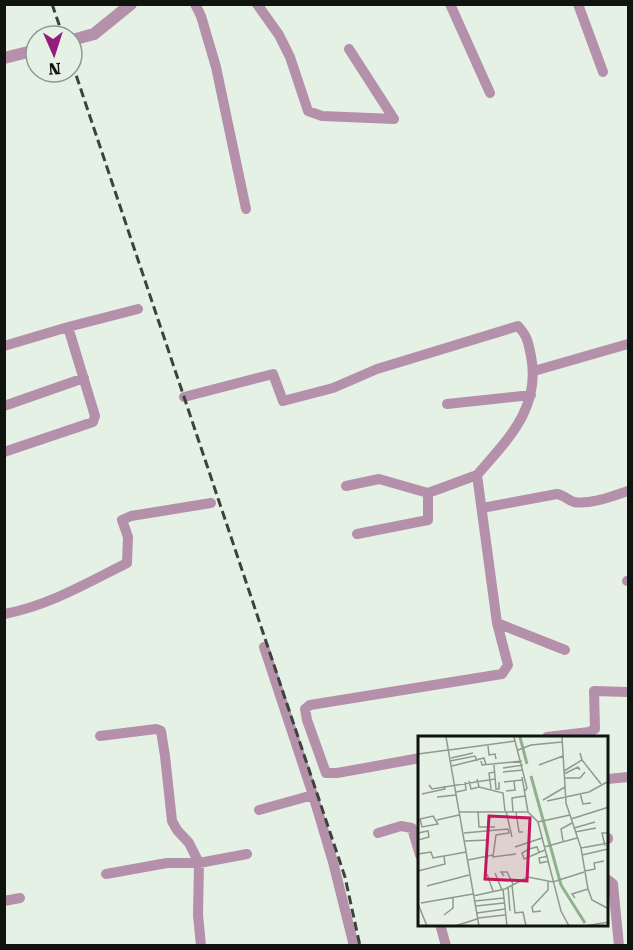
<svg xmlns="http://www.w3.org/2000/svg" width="633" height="950" viewBox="0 0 633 950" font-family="'Roboto Serif',serif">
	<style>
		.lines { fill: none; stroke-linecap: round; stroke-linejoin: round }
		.minor { stroke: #b590aa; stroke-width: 10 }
		.tertiary { stroke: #b590aa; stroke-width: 12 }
		.rail { stroke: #3d423c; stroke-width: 3; stroke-dasharray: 9 4.5; stroke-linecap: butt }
		.inset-river { fill: none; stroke: #8fb28d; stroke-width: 3 }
		.inset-road { fill: none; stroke: #90998f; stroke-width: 1.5 }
		.view { fill: #c2185b; fill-opacity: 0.15; stroke: #c2185b; stroke-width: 3 }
		.inset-edge { fill: none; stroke: #10140f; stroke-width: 3 }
	</style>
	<rect width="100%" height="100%" fill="#e6f1e5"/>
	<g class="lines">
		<path class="minor" d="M195 4 201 16 216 67 246 209
			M257 4 279 35 290 57 308 111 322 116 394 119 349 49
			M450 4 490 93
			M578 4 603 72
			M68 327 138 309
			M4 346 68 327 95 416 93 422 4 452
			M534 371 628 344
			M184 397 273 374 283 401 333 388 377 369 518 326C528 337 528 342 531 356 541 408 508 439 477 475L497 623 508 665 502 674 310 705 305 709 307 720 326 773H337L420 758
			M447 404 531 395
			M4 406 84 378
			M346 486 379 479 428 493
			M482 508 557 494C564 495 568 500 574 502 591 505 612 496 628 491
			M357 534 428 520V493L477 475
			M627 581H628
			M4 614C48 606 87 583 127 563L128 537 122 520 131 516 211 503
			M497 623 565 650
			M264 647 313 795 333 862 354 946
			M100 736 156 729 161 731 165 756 172 821 177 830 189 843 199 863 198 915 201 946
			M547 737 589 732 595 729 594 691 628 692
			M608 779 628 777
			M259 810 313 795
			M378 833 401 826 412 828 420 855
			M608 838V839
			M106 874 167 863H199L247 854
			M608 880 613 884 619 946
			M4 901 20 898
			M440 924 446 946"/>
		<path class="tertiary" d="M72 40 94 34 131 4
			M4 58 36 50"/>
		<path class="rail" d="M52 4 63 36
			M72 63 345 877 360 946"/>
	</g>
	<g transform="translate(418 736)">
		<rect width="190" height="190" fill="#e6f1e5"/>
		<path class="inset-river" d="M102 1 109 28M113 40 143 149 167 187"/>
		<path class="inset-road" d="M28 1 61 190M96 1 109 52 107 55M144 1 148 67 163 112 170 153 174 164 191 173M70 10 71 19 77 18 78 23M31 14 97 5M100 14 113 9 144 6M0 18 30 14M33 22 55 17M164 24 183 48M32 25 57 20 59 25M63 25 64 29 104 25M76 29 78 53H81V46M121 29 145 20M34 30 66 22 68 29M85 32 105 29M146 35 164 24 162 17M85 36 105 34M146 38 160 31 162 34M104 41 110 76M147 42H162L167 36M51 45 53 53 61 51 59 43M86 46 104 44M11 49 14 53 77 43M61 51 85 57 87 75M73 53 71 37 77 36M88 55 97 54 96 45M38 56 48 54 47 46M162 57 165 68 173 67M4 58 27 53 26 50M19 61 38 59M125 64 147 51M129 65 171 56 191 45M60 75 61 91H77M88 75 94 101M41 76H110M95 76 94 62 107 60M98 76 101 96H105M110 76 120 86 143 175 151 190M15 80 20 88 4 91 2 83ZM153 83 191 71M19 84 41 79M120 86 152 79M156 92 177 86M90 93 91 97 78 99 75 121 98 118M157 96 178 92M0 97 10 95 11 101 0 104M46 97 90 93M47 105 70 104M145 105 143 93 154 87M187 110 184 97H189M97 111 124 102M126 111 159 102M163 112 191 107M121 116 119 111 111 113 104 117 106 123 127 114M0 118 13 116 15 122 26 120M164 119 190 113M130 120 121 122 122 127 131 125M50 124 75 119M0 135 27 128 26 120 48 116M167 135 177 133 176 127 186 125M77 137 84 154M69 138 75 155M86 140 83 136H89L95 148M94 149 97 177 105 176 108 190M9 150 51 139M90 151 92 175M85 153 89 190M55 160 87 153 110 141 135 146 166 136M157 162 154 158 170 153M57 165 86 162M3 167 55 158M0 168 9 190M58 170 86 167M123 175 115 176 114 171 130 154V146M59 177 87 173M26 179 35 172V162M60 182 87 179M37 190 59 183M167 190 191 186"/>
		<path class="view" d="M71 80 112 82 109 145 67 143Z"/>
		<rect width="190" height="190" class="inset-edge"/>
	</g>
	<rect width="633" height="950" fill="none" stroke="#10140f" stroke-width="12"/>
	<g transform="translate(54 54) rotate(177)"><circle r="28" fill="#e6f1e5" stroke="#90998f" stroke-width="1.5"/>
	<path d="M0-4.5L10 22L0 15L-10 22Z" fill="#921d7c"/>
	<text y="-9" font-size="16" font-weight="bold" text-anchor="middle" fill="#10140f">N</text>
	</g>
</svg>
